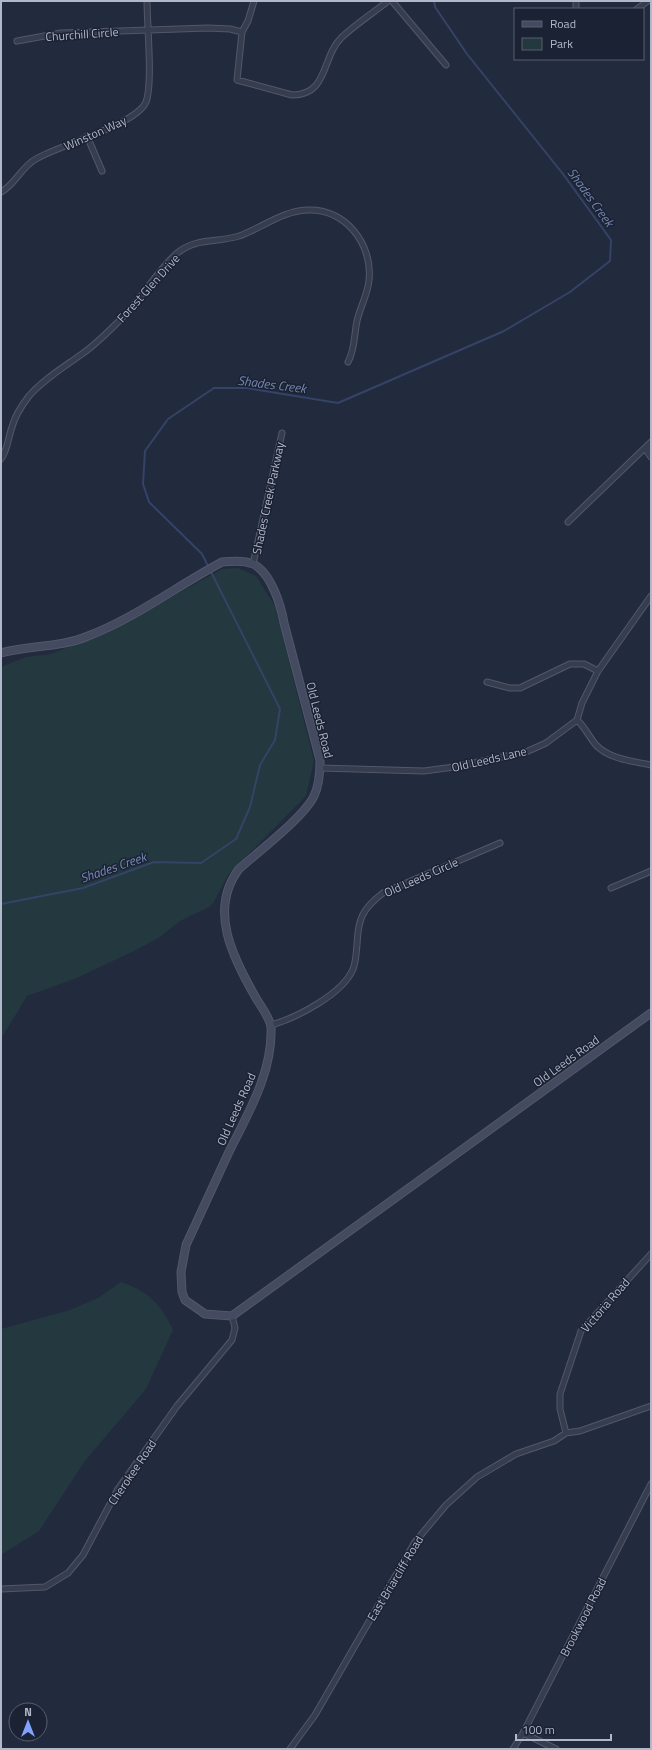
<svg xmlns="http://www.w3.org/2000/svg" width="652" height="1750" viewBox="0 0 652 1750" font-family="'Titillium Web',sans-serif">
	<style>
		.green { fill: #24383f }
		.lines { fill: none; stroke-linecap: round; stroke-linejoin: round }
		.stream { stroke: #344366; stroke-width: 2 }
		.street-casing { stroke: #515869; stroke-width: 7 }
		.secondary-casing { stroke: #515869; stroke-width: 9 }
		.street { stroke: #363d4e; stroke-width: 5 }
		.secondary { stroke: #444b61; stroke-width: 7 }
		.labels { text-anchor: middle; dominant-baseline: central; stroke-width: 3; stroke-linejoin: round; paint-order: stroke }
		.street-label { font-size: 12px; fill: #b1b8c9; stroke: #1b2233 }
		.water-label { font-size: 13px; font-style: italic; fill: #7789b3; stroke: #1b2233 }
	</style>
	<rect width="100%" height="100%" fill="#222a3e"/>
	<path class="green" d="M238 568 256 576 275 606 314 761 306 796 228 875 214 902 209 907 180 921 160 937 136 950 77 978 27 996 1 1039V667L26 657 51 654 71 646 147 611 222 569Z
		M121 1282C148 1291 161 1304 173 1330L146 1389 85 1461 39 1531 1 1555V1329L70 1310 98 1298Z"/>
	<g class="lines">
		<path class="stream" d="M1 904 83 888 154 862 201 863 236 839 250 807 260 765 275 740 280 709 202 554 149 502 143 484 145 451 168 419 214 388H247L338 403 504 331 570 292 610 261 611 240 563 174 467 54 435 7 434 1"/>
		<g class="street-casing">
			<path id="street" d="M254 1 248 21 242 32 237 80 292 95C329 95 321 57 342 37 356 24 373 13 388 1
				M392 1 446 65
				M576 9V1
				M637 9 648 1
				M17 41 61 33 208 28 230 29 242 32
				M87 136 102 171
				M1 192C15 185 21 167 36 159 59 145 136 125 146 102 153 83 147 25 147 1
				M649 447 646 450 651 457
				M1 459C8 449 8 438 12 427 15 416 22 405 29 396 44 379 64 367 82 354 95 345 107 333 118 322 140 302 154 274 176 254 196 237 216 243 239 236 262 228 282 211 307 210 345 208 373 244 369 280 368 294 360 307 357 321 354 335 355 350 348 362
				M568 522 651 442
				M253 564 282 433
				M487 682 510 688H520L570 664H584L598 671
				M577 720C585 727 589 737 596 745 609 759 632 761 651 765
				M320 768 424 771 454 767 526 752 546 743 577 720 582 703 598 671 651 596
				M611 888 651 871
				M271 1025C296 1018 343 994 353 969 356 962 356 953 357 945 358 919 362 909 383 893L500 843
				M566 1433 560 1409V1394L581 1331 651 1254
				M1 1589 45 1587 68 1573 83 1555 118 1489 177 1406 232 1340 235 1328 232 1316
				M523 1733 556 1749
				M290 1749 315 1715 415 1542 446 1505 477 1477 516 1454 554 1441 566 1433 580 1431 651 1406
				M513 1749 523 1733 651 1484"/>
		</g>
		<g class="secondary-casing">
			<path id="secondary" d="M1 653C29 645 60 648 88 636 135 618 177 586 222 562 231 561 244 560 253 564 271 572 281 606 284 623L320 760C320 771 319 786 314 796 304 817 259 851 239 869 208 910 233 958 256 998 260 1005 270 1018 271 1027 273 1073 247 1115 228 1154 214 1184 200 1215 186 1245L181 1272 182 1292 185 1300 205 1314 232 1316 651 1013"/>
		</g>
		<use href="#street" class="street"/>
		<use href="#secondary" class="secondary"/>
	</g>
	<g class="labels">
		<g class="street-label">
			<text transform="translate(82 34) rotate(-4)">Churchill Circle</text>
			<text transform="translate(95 133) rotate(-24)">Winston Way</text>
			<text transform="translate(148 288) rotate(-48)">Forest Glen Drive</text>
			<text transform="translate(268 498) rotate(-78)">Shades Creek Parkway</text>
			<text transform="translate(320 720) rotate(76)">Old Leeds Road</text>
			<text transform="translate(489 759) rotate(-13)">Old Leeds Lane</text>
			<text transform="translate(421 877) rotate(-24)">Old Leeds Circle</text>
			<text transform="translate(566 1061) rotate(-36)">Old Leeds Road</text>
			<text transform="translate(236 1109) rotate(-66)">Old Leeds Road</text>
			<text transform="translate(605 1305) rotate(-49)">Victoria Road</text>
			<text transform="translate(132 1472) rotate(-56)">Cherokee Road</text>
			<text transform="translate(395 1578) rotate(-59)">East Briarcliff Road</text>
			<text transform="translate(583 1617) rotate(-63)">Brookwood Road</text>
		</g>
		<g class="water-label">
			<text transform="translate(591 197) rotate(54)">Shades Creek</text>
			<text transform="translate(272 384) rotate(7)">Shades Creek</text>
			<text transform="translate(113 867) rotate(-19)">Shades Creek</text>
		</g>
	</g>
	<rect width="652" height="1750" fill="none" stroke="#b1b8c9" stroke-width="4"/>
	<rect x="514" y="8" width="130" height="52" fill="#1b2233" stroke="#575e6f"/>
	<rect x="522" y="21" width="20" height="6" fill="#444b61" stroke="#575e6f"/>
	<text x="550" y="28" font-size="12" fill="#b1b8c9">Road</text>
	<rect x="522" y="38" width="20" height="12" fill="#24383f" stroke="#575e6f"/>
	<text x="550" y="48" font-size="12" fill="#b1b8c9">Park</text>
	<g transform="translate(28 1722)"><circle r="19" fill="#1b2233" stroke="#575e6f"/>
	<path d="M0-3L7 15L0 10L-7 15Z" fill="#81a2fe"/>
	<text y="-6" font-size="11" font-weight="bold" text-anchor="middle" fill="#b1b8c9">N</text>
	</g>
	<path d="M516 1734v6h95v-6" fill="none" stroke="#b1b8c9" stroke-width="2"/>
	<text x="522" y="1734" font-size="12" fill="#b1b8c9" stroke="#1b2233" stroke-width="3" paint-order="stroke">100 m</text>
</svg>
